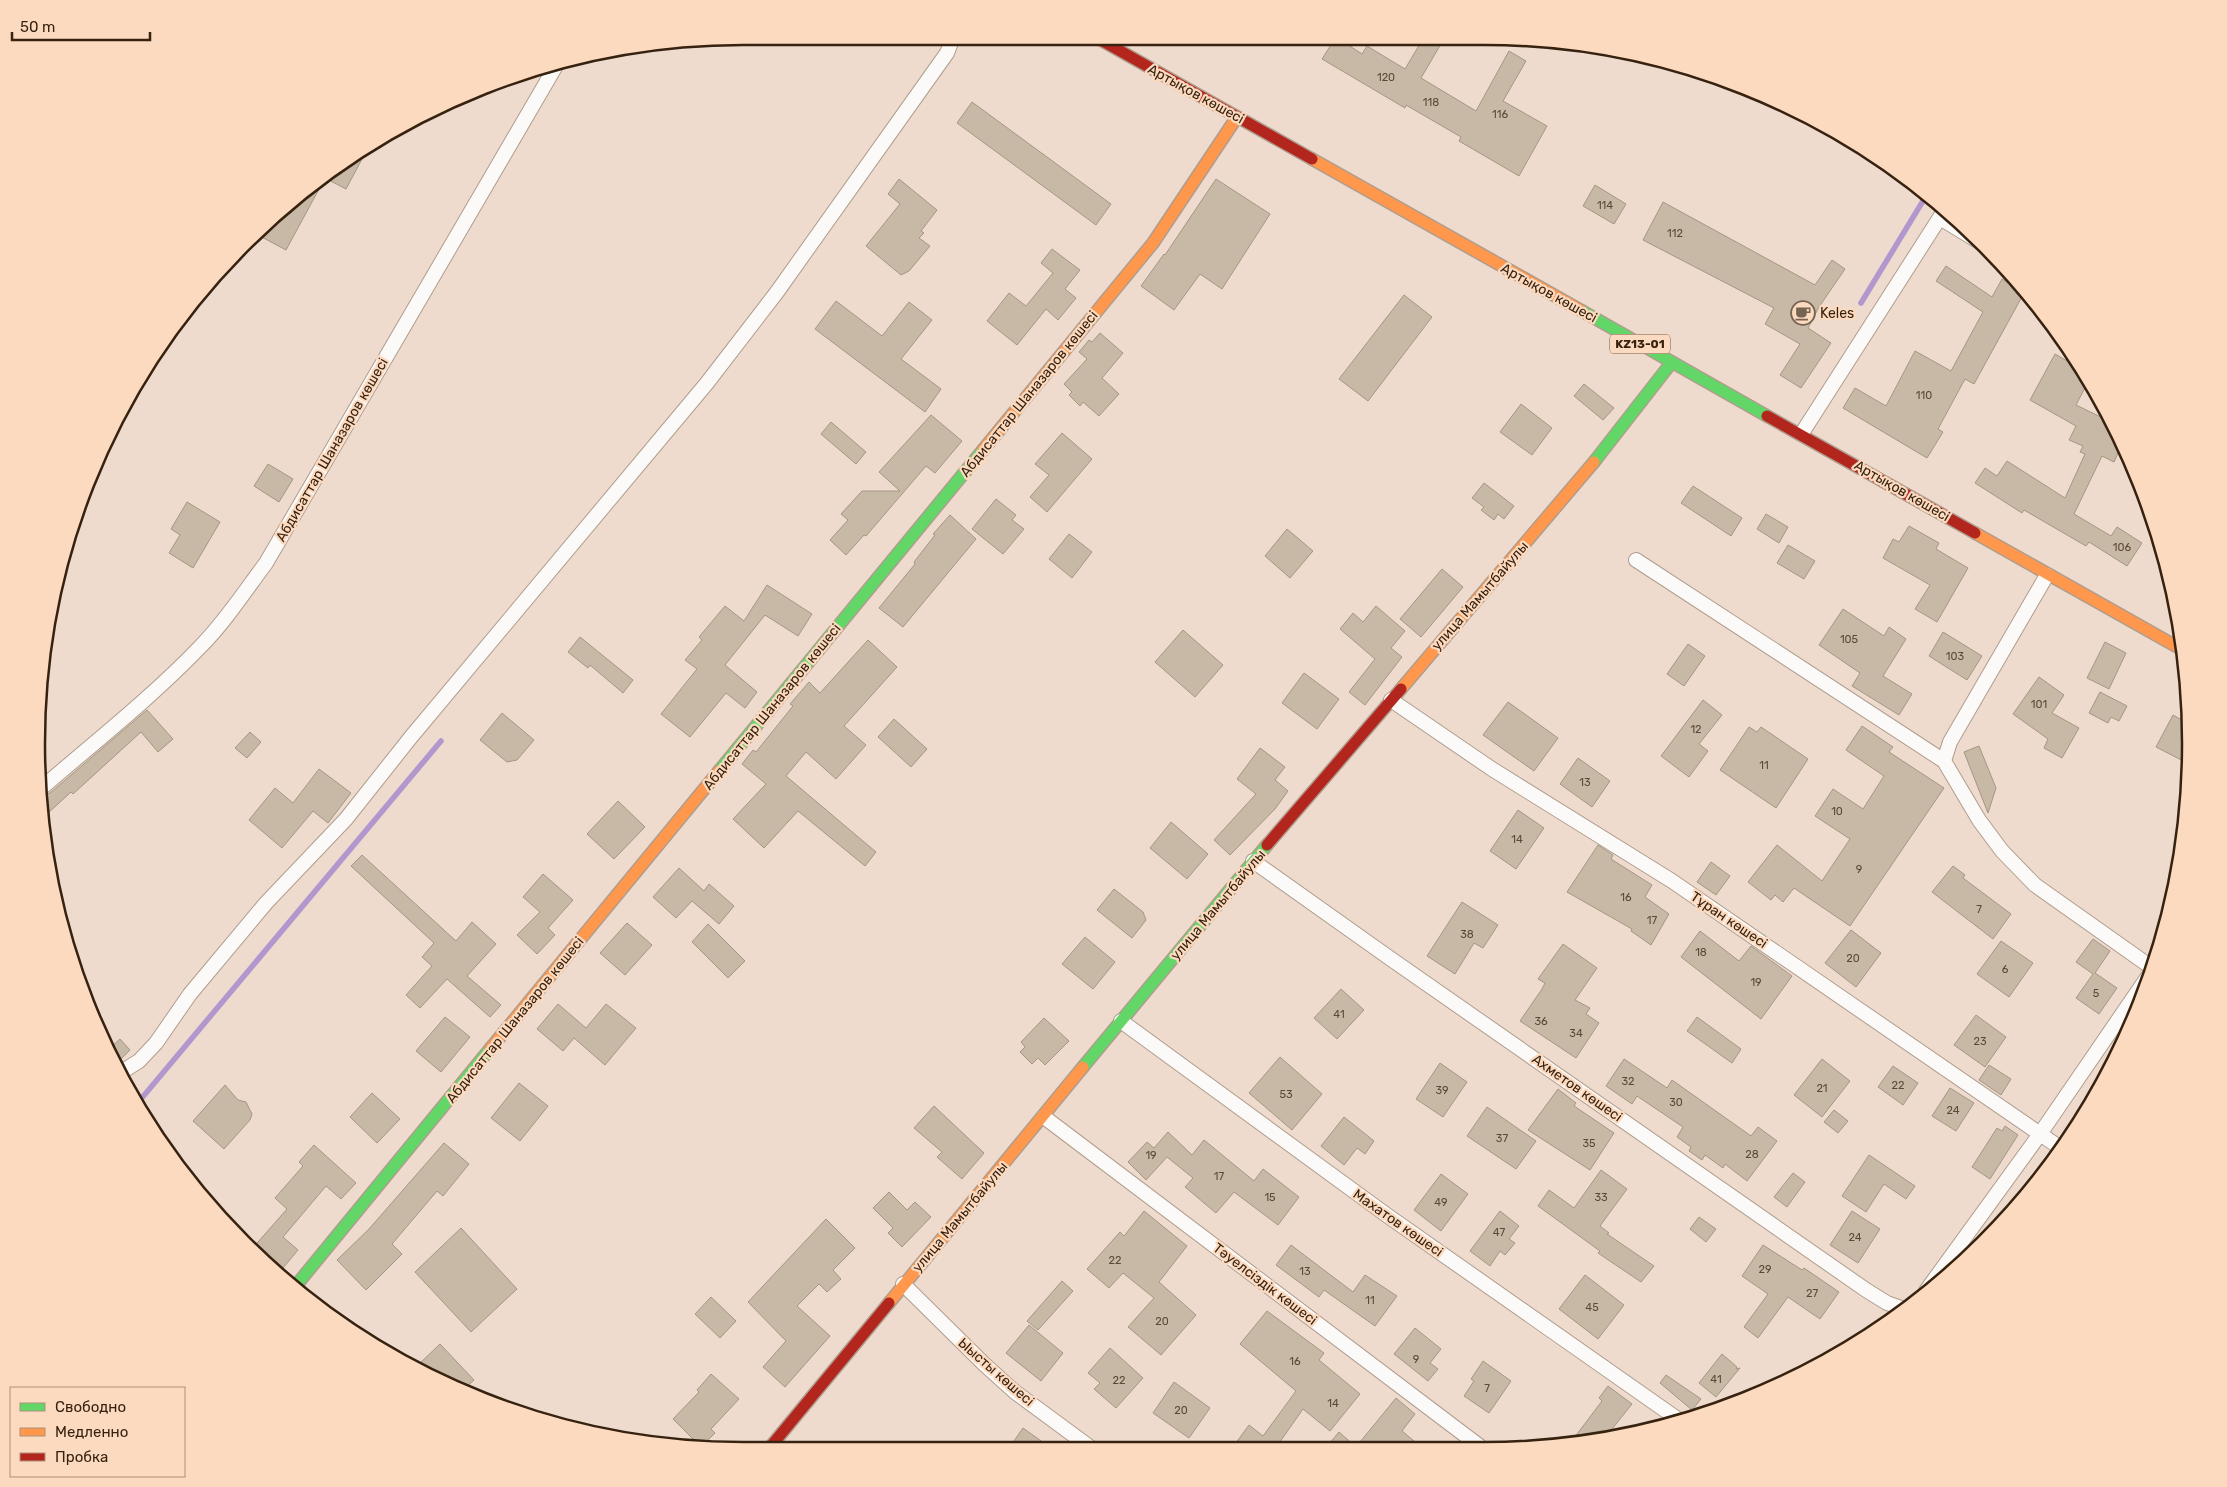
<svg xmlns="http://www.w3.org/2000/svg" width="2227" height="1487" viewBox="0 0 2227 1487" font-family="Rubik,sans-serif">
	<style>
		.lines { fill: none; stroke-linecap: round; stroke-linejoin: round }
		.stream { stroke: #b296ce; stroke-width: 5.5 }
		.building { fill: #c8b9a7; stroke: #a49684 }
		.street-casing { stroke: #af9d8e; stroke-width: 16 }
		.fast-casing { stroke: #af9d8e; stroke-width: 14 }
		.slow-casing { stroke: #af9d8e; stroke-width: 14 }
		.jam-casing { stroke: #af9d8e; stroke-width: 14 }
		.street { stroke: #fcfaf8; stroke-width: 14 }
		.fast { stroke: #63d668; stroke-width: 11 }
		.slow { stroke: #ff974d; stroke-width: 11 }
		.jam { stroke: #b3261e; stroke-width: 11 }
		.labels { text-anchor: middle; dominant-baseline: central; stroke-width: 4.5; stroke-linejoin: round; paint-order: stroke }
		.number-label { font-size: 11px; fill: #5b4836 }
		.shield { fill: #fcdabf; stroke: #725944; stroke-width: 1 }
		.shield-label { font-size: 12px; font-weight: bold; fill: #372210 }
		.street-label { font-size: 14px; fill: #372210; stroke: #fcdabf }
		.poi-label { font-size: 14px; fill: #372210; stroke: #fcdabf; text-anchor: start }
		.rim { fill: none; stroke: #372210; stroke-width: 2.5 }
	</style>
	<rect width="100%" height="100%" fill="#eedbcd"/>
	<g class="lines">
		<path class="stream" d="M1861 303 1926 196
			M134 1101 141 1099 441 741"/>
	</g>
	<path class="building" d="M1336 37 1362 54 1367 46 1405 69 1424 37H1445L1421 78 1476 111 1509 51 1526 61 1503 101 1547 126 1519 176 1459 141 1461 137 1406 105 1405 108 1322 59Z
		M972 102 1111 204 1096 225 957 123Z
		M369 146 346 189 325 178 286 250 256 234 277 212 350 156Z
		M899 179 937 210 921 231 924 233 919 238 930 246 909 271 901 275 866 246 900 204 888 194Z
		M1216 179 1270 214 1222 289 1200 274 1174 310 1141 286 1164 254 1165 255Z
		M1595 185 1626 204 1614 224 1583 206Z
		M1663 202 1815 285 1832 260 1845 269 1819 307 1808 328 1831 343 1801 388 1780 375 1800 344 1765 324 1774 308 1643 240Z
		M1052 249 1080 270 1065 289 1076 298 1058 320 1046 309 1017 345 987 321 1009 293 1026 306 1053 273 1041 263Z
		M1946 266 1992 297 2002 279 2024 293 1974 384 1965 379 1938 429 1943 432 1927 458 1843 408 1855 388 1886 406 1915 351 1951 371 1983 312 1936 281Z
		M1404 295 1432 317 1368 401 1339 379Z
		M836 301 882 336 909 302 932 320 901 359 941 389 925 412 815 329Z
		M1100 333 1123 353 1102 378 1119 394 1099 416 1083 402 1080 406 1069 395 1072 392 1064 384 1087 359 1079 352 1089 340 1092 342Z
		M2055 354 2081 369 2088 382 2076 405 2109 421 2122 444 2114 462 2102 456 2074 514 2111 536 2117 527 2142 543 2127 566 2089 542 2086 546 2024 510 2022 513 1975 483 1985 468 1997 476 2007 461 2065 498 2085 454 2080 452 2083 446 2069 440 2076 426 2030 400Z
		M1584 384 1614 408 1603 420 1574 396Z
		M1521 404 1552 428 1532 455 1500 432Z
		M931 415 962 441 935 473 926 466 866 536 864 535 846 555 830 540 848 520 841 514 862 491H900L879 472Z
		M831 422 866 452 856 464 821 434Z
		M1062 433 1092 459 1047 512 1030 497 1049 475 1035 464Z
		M268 464 293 479 279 502 254 486Z
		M1484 483 1514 506 1504 519 1498 514 1494 520 1481 510 1484 507 1472 498Z
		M1693 486 1742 518 1731 536 1681 503Z
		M996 499 1016 515 1012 520 1024 529 1003 554 972 529Z
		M187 502 220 522 193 568 169 553 180 535 171 529Z
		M1766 514 1788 527 1779 543 1757 529Z
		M950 515 976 539 903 627 879 608 915 564 914 562 935 535 933 534Z
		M1909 526 1939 543 1936 549 1968 568 1937 622 1915 609 1930 585 1883 558 1893 539 1899 542Z
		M1287 529 1313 551 1290 578 1265 556Z
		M1069 534 1092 552 1072 578 1049 559Z
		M1788 545 1815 561 1804 579 1777 563Z
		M1442 569 1463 587 1421 637 1400 619Z
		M767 585 812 614 798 636 765 615 725 665 757 692 745 708 726 693 690 737 661 714 697 669 685 660 702 640 699 637 725 606 744 621Z
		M1376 606 1405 631 1391 648 1402 657 1365 705 1349 692 1375 659 1340 629 1353 613 1363 622Z
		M1843 609 1884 636 1889 627 1906 639 1883 676 1912 694 1899 715 1852 686 1860 673 1819 645Z
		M1183 630 1223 665 1195 697 1155 662Z
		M1943 632 1982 656 1967 680 1929 656Z
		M580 637 633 680 623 693 590 665 588 668 568 652Z
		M868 640 897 667 844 726 866 745 836 779 806 752 786 776 876 852 865 866 798 811 764 848 733 819 766 784 742 764 753 750 756 752 793 706 790 704 809 682 820 693Z
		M2105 642 2126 653 2109 689 2087 678Z
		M1688 644 1705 656 1684 686 1667 674Z
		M1304 673 1339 699 1317 729 1282 703Z
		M2039 677 2064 695 2052 713 2079 728 2062 758 2044 748 2048 739 2013 714Z
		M2100 692 2127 706 2119 721 2111 717 2108 723 2089 713Z
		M1703 700 1722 715 1699 744 1708 751 1689 777 1661 756Z
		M1508 702 1558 738 1534 771 1483 735Z
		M147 710 173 739 158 752 141 732 73 794 71 792 46 815 44 795 50 793Z
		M502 713 534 740 517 760 507 762 480 740Z
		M2173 715 2189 724 2191 743 2189 764 2156 747Z
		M894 719 927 749 911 767 878 737Z
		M1862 726 1893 747 1889 752 1944 788 1850 926 1794 888 1783 902 1775 895 1771 900 1748 882 1777 845 1822 881 1850 839 1815 816 1833 789 1863 809 1884 776 1846 750Z
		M1749 727 1757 732 1761 727 1808 759 1776 808 1720 770Z
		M250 732 261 742 247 758 235 748Z
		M1979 746 1996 788 1988 813 1964 752Z
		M1260 748 1285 767 1275 780 1288 791 1275 809 1230 855 1214 840 1256 794 1237 779Z
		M1578 758 1610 781 1592 807 1560 784Z
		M319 769 351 793 328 823 313 811 282 848 249 820 275 788 293 803Z
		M618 801 645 827 614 859 587 834Z
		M1518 810 1544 828 1516 869 1490 851Z
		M1171 822 1208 854 1187 879 1150 848Z
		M1598 845 1613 855 1611 859 1652 885 1645 897 1669 914 1651 945 1631 931 1632 929 1567 892Z
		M362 855 456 941 472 922 496 944 467 976 501 1005 490 1017 447 979 420 1008 406 995 432 966 422 957 434 943 351 866Z
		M1711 862 1730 876 1716 895 1697 882Z
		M1953 866 1965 875 1963 878 2011 914 1993 939 1932 892Z
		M679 868 704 891 709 884 734 906 719 924 692 901 676 918 653 897Z
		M543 874 573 900 548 928 555 935 537 954 517 935 540 912 523 897Z
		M1114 889 1143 912 1146 920 1132 938 1097 910Z
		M1462 902 1498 925 1483 948 1474 943 1455 974 1427 956Z
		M627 923 652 945 625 975 600 953Z
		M708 924 745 961 728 978 692 942Z
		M1851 930 1881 953 1856 987 1825 963Z
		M1700 931 1739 961 1751 946 1792 976 1761 1019 1681 957Z
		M1085 937 1115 962 1093 989 1062 964Z
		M2093 939 2110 951 2095 973 2117 988 2099 1014 2076 998 2093 974 2076 962Z
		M2001 941 2033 963 2009 997 1977 974Z
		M1563 944 1597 968 1575 1000 1590 1008 1586 1014 1599 1023 1576 1058 1520 1021 1542 989 1545 983 1538 979Z
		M1341 989 1364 1010 1337 1039 1314 1018Z
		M558 1004 586 1028 606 1004 636 1028 605 1065 574 1038 563 1051 537 1029Z
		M1976 1015 2006 1037 1985 1067 1954 1045Z
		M445 1017 470 1037 441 1072 416 1051Z
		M1697 1017 1741 1049 1732 1063 1687 1031Z
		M1044 1018 1069 1041 1045 1065 1038 1058 1032 1064 1020 1052 1025 1047 1021 1042Z
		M120 1039 130 1050 116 1064 109 1049Z
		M1280 1057 1322 1094 1292 1130 1249 1093Z
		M1624 1059 1667 1088 1672 1080 1751 1136 1758 1127 1777 1141 1747 1181 1725 1164 1723 1168 1705 1155 1702 1160 1689 1151 1691 1147 1677 1137 1683 1127 1637 1096 1632 1104 1606 1086Z
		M1822 1059 1850 1081 1822 1117 1794 1095Z
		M1440 1063 1467 1082 1443 1117 1416 1099Z
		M1989 1065 2011 1079 2001 1095 1979 1080Z
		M1893 1066 1918 1083 1903 1105 1878 1087Z
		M519 1083 548 1106 520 1141 491 1118Z
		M225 1085 238 1100 246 1102 252 1114 250 1120 224 1149 193 1121Z
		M1950 1088 1974 1103 1956 1131 1932 1116Z
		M1558 1089 1576 1103 1574 1106 1614 1133 1590 1170 1528 1130Z
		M372 1093 400 1119 377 1143 350 1117Z
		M934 1106 984 1153 962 1179 937 1157 942 1152 914 1128Z
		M1487 1107 1536 1141 1516 1169 1467 1136Z
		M1834 1110 1848 1121 1838 1133 1824 1122Z
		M1344 1117 1374 1141 1365 1154 1357 1148 1344 1165 1321 1146Z
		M2005 1126 2018 1135 1990 1179 1972 1167 1997 1128 2002 1131Z
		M1168 1132 1192 1155 1204 1140 1254 1181 1263 1169 1299 1197 1278 1225 1234 1192 1216 1213 1185 1187 1193 1178 1167 1157 1146 1180 1128 1162 1147 1142 1154 1148Z
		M444 1143 469 1164 443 1196 437 1191 392 1244 402 1254 366 1290 337 1260 369 1229Z
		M314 1145 356 1183 341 1199 326 1186 283 1237 298 1250 278 1274 251 1250 287 1209 275 1198 303 1166 299 1162Z
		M1869 1155 1915 1186 1906 1199 1884 1184 1866 1212 1842 1196Z
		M1601 1170 1627 1189 1600 1226 1609 1233 1607 1234 1654 1266 1641 1282 1598 1253 1600 1251 1538 1206 1549 1190 1574 1208Z
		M1793 1173 1805 1182 1787 1207 1774 1197Z
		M1441 1174 1468 1194 1441 1231 1414 1210Z
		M889 1192 907 1210 915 1202 931 1217 902 1247 888 1233 893 1228 873 1208Z
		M1144 1211 1187 1246 1159 1282 1196 1315 1161 1355 1128 1327 1154 1298 1123 1273 1109 1288 1087 1269 1120 1232 1124 1236Z
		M1500 1211 1519 1226 1509 1239 1515 1243 1505 1255 1500 1251 1490 1266 1470 1251Z
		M1852 1211 1880 1229 1858 1263 1830 1245Z
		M1699 1217 1716 1229 1706 1242 1690 1229Z
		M826 1219 855 1248 833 1270 841 1279 827 1292 819 1284 797 1306 830 1336 785 1387 763 1367 786 1341 748 1302Z
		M461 1228 517 1289 471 1332 415 1272Z
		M1291 1245 1353 1292 1365 1275 1397 1296 1375 1326 1324 1290 1319 1297 1276 1265Z
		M1763 1245 1802 1270 1804 1268 1839 1292 1820 1319 1788 1297 1758 1338 1744 1327 1768 1294 1742 1276Z
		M1585 1275 1624 1305 1598 1339 1559 1309Z
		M1062 1281 1073 1291 1038 1330 1027 1321Z
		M711 1297 736 1321 720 1338 695 1314Z
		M1267 1311 1324 1353 1319 1360 1360 1394 1330 1431 1303 1409 1277 1446 1283 1451H1230L1249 1425 1263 1436 1296 1391 1240 1344Z
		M1029 1325 1063 1353 1041 1381 1006 1353Z
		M1415 1328 1441 1349 1430 1363 1438 1369 1428 1381 1394 1354Z
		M440 1344 474 1380 464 1389 430 1378 418 1365Z
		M1110 1348 1143 1378 1116 1408 1094 1389 1100 1383 1088 1373Z
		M1722 1354 1737 1367 1736 1369 1740 1368 1716 1397 1699 1383Z
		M1483 1361 1511 1381 1489 1413 1464 1396 1474 1381 1471 1379Z
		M711 1374 739 1399 711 1429 715 1433 701 1447 673 1419 699 1392 697 1390Z
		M1666 1375 1701 1399 1692 1410 1660 1383Z
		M1174 1382 1210 1408 1189 1438 1153 1413Z
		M1608 1386 1632 1404 1604 1439 1571 1442 1602 1401 1599 1398Z
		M1396 1398 1415 1414 1402 1431 1426 1451H1323L1339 1432 1356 1447Z
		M1023 1428 1055 1451H1007Z"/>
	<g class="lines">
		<g class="street-casing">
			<path id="street" d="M1940 218 1986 246
				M1802 433 1944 211
				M1636 560 1944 761 1979 820 2002 851 2035 885 2151 967
				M1391 700 1492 769 1672 881 2062 1149
				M1944 761 1950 742 2047 575
				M44 786C96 741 152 697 200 647 225 622 245 591 266 563L557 64
				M1253 861 1391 959 1866 1290 1887 1303 1904 1309
				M1121 1021 1388 1216 1679 1420
				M120 1073 139 1061 156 1043 190 994 266 903 346 819 411 737 707 383 777 292 947 53 952 40
				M1044 1117 1486 1451
				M903 1284 984 1364 1015 1392 1095 1451
				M1926 1291 2040 1134 2149 975"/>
		</g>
		<g class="fast-casing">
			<path id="fast" d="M1582 311 1767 416
				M1594 462 1672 362
				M719 771 983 450
				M1083 1067 1267 845
				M294 1288 490 1049"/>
		</g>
		<g class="slow-casing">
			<path id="slow" d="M1312 159 1582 311
				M983 450 1153 243 1237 117
				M1975 533 2181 649
				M1401 689 1594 462
				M490 1049 719 771
				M889 1303 1083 1067"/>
		</g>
		<g class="jam-casing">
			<path id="jam" d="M1099 39 1312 159
				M1767 416 1975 533
				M1267 845 1401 689
				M767 1451 889 1303"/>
		</g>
		<use href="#street" class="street"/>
		<use href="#fast" class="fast"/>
		<use href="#slow" class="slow"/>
		<use href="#jam" class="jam"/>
	</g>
	<defs>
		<g id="cafe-ring" transform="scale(1.25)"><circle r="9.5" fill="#fcdabf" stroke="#776352" stroke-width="1.5"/><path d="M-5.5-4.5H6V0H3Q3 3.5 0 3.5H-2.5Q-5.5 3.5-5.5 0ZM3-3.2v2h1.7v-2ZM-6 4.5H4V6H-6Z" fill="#776352"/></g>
	</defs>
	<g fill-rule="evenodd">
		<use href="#cafe-ring" x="1803" y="313"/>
	</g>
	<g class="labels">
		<g class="number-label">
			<text x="1386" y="77">120</text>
			<text x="1431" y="102">118</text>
			<text x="1500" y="114">116</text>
			<text x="1605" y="205">114</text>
			<text x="1675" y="233">112</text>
			<text x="1924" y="395">110</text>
			<text x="2122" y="547">106</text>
			<text x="1849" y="639">105</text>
			<text x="1955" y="656">103</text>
			<text x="2039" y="704">101</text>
			<text x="1696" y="729">12</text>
			<text x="1764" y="765">11</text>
			<text x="1585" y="782">13</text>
			<text x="1837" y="811">10</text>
			<text x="1517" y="839">14</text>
			<text x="1859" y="869">9</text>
			<text x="1626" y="897">16</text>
			<text x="1979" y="909">7</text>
			<text x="1652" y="920">17</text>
			<text x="1467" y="934">38</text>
			<text x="1701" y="952">18</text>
			<text x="1853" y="958">20</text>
			<text x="2005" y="969">6</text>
			<text x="1756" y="982">19</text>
			<text x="2096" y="993">5</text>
			<text x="1339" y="1014">41</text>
			<text x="1541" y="1021">36</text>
			<text x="1576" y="1033">34</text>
			<text x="1980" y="1041">23</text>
			<text x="1628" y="1081">32</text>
			<text x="1898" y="1085">22</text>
			<text x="1822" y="1088">21</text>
			<text x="1442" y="1090">39</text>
			<text x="1286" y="1094">53</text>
			<text x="1676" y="1102">30</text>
			<text x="1953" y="1110">24</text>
			<text x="1502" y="1138">37</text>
			<text x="1589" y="1143">35</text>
			<text x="1752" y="1154">28</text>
			<text x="1151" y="1155">19</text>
			<text x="1219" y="1176">17</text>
			<text x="1270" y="1197">15</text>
			<text x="1601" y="1197">33</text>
			<text x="1441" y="1202">49</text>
			<text x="1499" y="1232">47</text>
			<text x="1855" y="1237">24</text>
			<text x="1115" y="1260">22</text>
			<text x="1765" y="1269">29</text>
			<text x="1305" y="1271">13</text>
			<text x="1812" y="1293">27</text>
			<text x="1370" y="1300">11</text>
			<text x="1592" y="1307">45</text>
			<text x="1162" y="1321">20</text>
			<text x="1416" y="1359">9</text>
			<text x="1295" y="1361">16</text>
			<text x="1716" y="1379">41</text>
			<text x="1119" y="1380">22</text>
			<text x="1487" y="1388">7</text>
			<text x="1333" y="1403">14</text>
			<text x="1181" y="1410">20</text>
		</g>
		<rect class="shield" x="1610" y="334.5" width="60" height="19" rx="4"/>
		<g class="shield-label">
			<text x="1640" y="344">KZ13-01</text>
		</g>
		<g class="street-label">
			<text transform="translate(1196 94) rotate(29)">Артықов көшесі</text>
			<text transform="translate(1549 293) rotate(29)">Артықов көшесі</text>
			<text transform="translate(1029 394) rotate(-51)">Абдисаттар Шаназаров көшесі</text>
			<text transform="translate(332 450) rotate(-60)">Абдисаттар Шаназаров көшесі</text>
			<text transform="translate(1902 491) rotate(30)">Артықов көшесі</text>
			<text transform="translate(1480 596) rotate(-49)">улица Мамытбайулы</text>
			<text transform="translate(772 707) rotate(-51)">Абдисаттар Шаназаров көшесі</text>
			<text transform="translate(1218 905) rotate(-50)">улица Мамытбайулы</text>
			<text transform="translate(1729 920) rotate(34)">Тұран көшесі</text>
			<text transform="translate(515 1020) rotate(-51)">Абдисаттар Шаназаров көшесі</text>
			<text transform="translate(1577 1088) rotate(35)">Ахметов көшесі</text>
			<text transform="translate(960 1217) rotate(-50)">улица Мамытбайулы</text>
			<text transform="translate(1398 1223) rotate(35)">Махатов көшесі</text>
			<text transform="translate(1265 1284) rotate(37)">Тәуелсіздік көшесі</text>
			<text transform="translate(996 1372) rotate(41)">Ыысты көшесі</text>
		</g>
		<g class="poi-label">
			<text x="1820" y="313">Keles</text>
		</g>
	</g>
	<path d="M0 0H2227V1487H0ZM743 45H1484A698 698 0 0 1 2182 743V744A698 698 0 0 1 1484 1442H743A698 698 0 0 1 45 744V743A698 698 0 0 1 743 45Z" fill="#fcdabf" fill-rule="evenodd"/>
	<path class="rim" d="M743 45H1484A698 698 0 0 1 2182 743V744A698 698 0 0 1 1484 1442H743A698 698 0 0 1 45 744V743A698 698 0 0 1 743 45Z"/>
	<rect x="10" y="1387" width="175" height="90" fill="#fcdabf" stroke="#ad9079"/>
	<rect x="20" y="1403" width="25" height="8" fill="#63d668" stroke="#ad9079"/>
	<text x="55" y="1412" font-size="15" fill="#372210">Свободно</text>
	<rect x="20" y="1428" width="25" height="8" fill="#ff974d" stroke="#ad9079"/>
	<text x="55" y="1437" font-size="15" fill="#372210">Медленно</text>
	<rect x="20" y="1453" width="25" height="8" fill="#b3261e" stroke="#ad9079"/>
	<text x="55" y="1462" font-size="15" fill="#372210">Пробка</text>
	<path d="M12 32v8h138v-8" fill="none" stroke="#372210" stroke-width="2.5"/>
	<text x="20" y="32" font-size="15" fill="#372210" stroke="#fcdabf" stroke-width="4" paint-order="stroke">50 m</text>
</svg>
